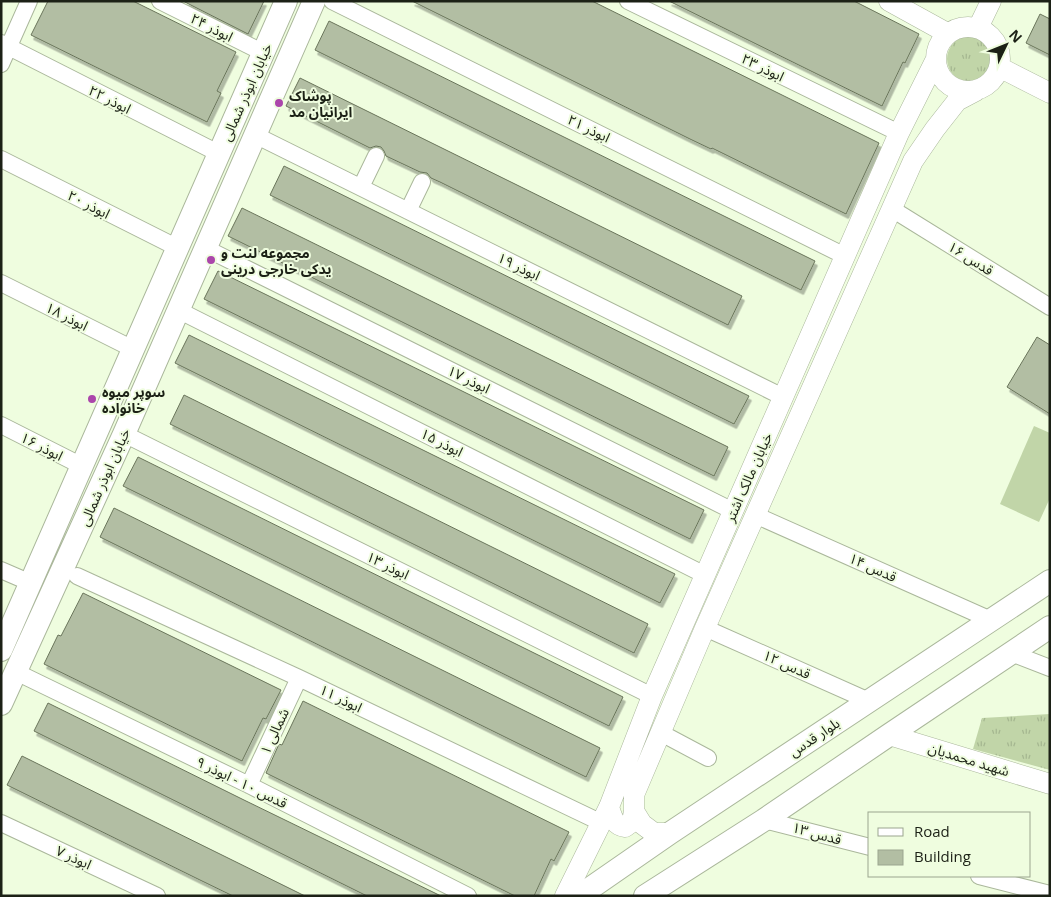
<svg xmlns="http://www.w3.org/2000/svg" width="1051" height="897" viewBox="0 0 1051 897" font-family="'Open Sans','Noto Sans Arabic',sans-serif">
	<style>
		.grass { fill: url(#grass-tufts) }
		.pitch { fill: #c1d5a8 }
		.building { fill: #b2bea3; stroke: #6a755b; filter: url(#shadow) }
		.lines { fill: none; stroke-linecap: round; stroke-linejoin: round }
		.minor-casing { stroke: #aab79b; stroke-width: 18 }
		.tertiary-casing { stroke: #aab79b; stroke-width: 21 }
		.secondary-casing { stroke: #aab79b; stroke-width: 24 }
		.minor { stroke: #fff; stroke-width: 16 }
		.tertiary { stroke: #fff; stroke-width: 20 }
		.secondary { stroke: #fff; stroke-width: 22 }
		.poi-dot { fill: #ab46ab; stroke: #effddf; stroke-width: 2 }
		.labels { text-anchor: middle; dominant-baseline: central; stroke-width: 4; stroke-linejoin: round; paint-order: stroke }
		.street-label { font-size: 14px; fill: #1c2116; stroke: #effddf }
		.poi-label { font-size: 14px; font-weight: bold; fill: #1c2116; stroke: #effddf; text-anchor: start }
	</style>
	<defs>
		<pattern id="grass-tufts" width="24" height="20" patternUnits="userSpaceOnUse" patternTransform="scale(1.25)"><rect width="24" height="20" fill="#c1d5a8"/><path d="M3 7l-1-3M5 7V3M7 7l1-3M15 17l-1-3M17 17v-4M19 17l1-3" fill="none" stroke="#a5b790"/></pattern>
		<filter id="shadow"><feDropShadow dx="2.5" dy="4.5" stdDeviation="0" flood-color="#0004"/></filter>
	</defs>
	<rect width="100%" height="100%" fill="#effddf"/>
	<path class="grass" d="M947 59a23 23 0 1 1 46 0a23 23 0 1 1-46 0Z
		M1050 714V770L973 749 982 718Z"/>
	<path class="pitch" d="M1034 426 1050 433V498L1039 522 1000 504Z"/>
	<path class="building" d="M48 1H133L236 52 217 91 221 93 207 122 31 35Z
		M183 1H264L248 34Z
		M412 1H592L879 143 846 214 712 148 711 149 690 139Z
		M669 1H854L919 34 905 63 903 62 882 106Z
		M1040 14 1050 19V55L1026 43Z
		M329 21 815 261 801 290 315 50Z
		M300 78 742 296 728 325 440 182 431 178 427 173 420 172 386 156 384 151 381 147 376 146 370 148 286 106Z
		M284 166 749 396 734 424 270 195Z
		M242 208 728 447 714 476 228 236Z
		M218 271 704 510 690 539 204 299Z
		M189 335 675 574 660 603 175 363Z
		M1037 337 1050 345V414L1007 387Z
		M184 395 648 624 634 653 170 424Z
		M138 457 623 697 609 726 123 486Z
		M114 508 600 748 586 777 100 537Z
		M83 593 281 690 266 719 263 718 242 761 44 664 58 635 61 636Z
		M303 701 569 832 554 861 551 859 534 896H515L266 773 279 744 282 745Z
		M48 703 246 801 441 896H367L34 731Z
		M22 756 153 821 305 896H233L200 880 7 785Z"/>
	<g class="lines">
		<g class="minor-casing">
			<path id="minor" d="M160 1 264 53
				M332 1 845 256
				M628 1 899 133
				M1 43 220 154
				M1 64 29 1
				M255 135 783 397
				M1 159 178 248
				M361 187 376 156
				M892 209 1050 307
				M408 211 422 182
				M205 248 733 511
				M1 283 133 349
				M178 310 705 575
				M1 425 82 466
				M124 434 652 696
				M755 515 991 620
				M1 570 31 583
				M77 576 299 678 602 823
				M705 628 869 701
				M1011 653 1050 668
				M16 672 249 785 468 896
				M661 733 708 758
				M249 785 299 678
				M764 820 870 847
				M1 823 157 896
				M979 876 1050 894"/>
		</g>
		<g class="tertiary-casing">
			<path id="tertiary" d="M889 1 947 33
				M936 59a32 32 0 1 1 64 0a32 32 0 1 1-64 0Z
				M978 28 991 1
				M999 67 1050 93
				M889 735 1050 784
				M609 807C612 816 614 826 625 827L632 822 634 811
				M670 833H654L642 824 634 811V795L705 628 913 161 935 129 957 101 976 91
				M565 896 609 807 652 696 899 133 935 61"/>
		</g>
		<g class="secondary-casing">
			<path id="secondary" d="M1 650 286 1
				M1 704 124 434 314 1
				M579 896 670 833 1050 581
				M645 896 764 820 889 735 1050 627"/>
		</g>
		<use href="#minor" class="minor"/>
		<use href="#tertiary" class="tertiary"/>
		<use href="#secondary" class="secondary"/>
	</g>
	<g class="poi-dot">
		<circle cx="279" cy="103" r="5"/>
		<circle cx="211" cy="260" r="5"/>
		<circle cx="92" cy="399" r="5"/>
	</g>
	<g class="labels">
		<g class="street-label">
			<text transform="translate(212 27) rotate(27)">ابوذر ۲۴</text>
			<text transform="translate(763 67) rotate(26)">ابوذر ۲۳</text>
			<text transform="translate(246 92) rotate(-66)">خیابان ابوذر شمالی</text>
			<text transform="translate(110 99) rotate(27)">ابوذر ۲۲</text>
			<text transform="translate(589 128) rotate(26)">ابوذر ۲۱</text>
			<text transform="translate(89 204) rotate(27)">ابوذر ۲۰</text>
			<text transform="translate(971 258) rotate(32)">قدس ۱۶</text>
			<text transform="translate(519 266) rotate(26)">ابوذر ۱۹</text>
			<text transform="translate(67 316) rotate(27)">ابوذر ۱۸</text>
			<text transform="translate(469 379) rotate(26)">ابوذر ۱۷</text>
			<text transform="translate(442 442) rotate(27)">ابوذر ۱۵</text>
			<text transform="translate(42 446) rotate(27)">ابوذر ۱۶</text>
			<text transform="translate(104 477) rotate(-66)">خیابان ابوذر شمالی</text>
			<text transform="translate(748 477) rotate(-66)">خیابان مالک اشتر</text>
			<text transform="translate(388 565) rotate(26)">ابوذر ۱۳</text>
			<text transform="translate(873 567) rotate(24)">قدس ۱۴</text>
			<text transform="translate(787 664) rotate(24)">قدس ۱۲</text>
			<text transform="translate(341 698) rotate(26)">ابوذر ۱۱</text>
			<text transform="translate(274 731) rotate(-65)">شمالی ۱</text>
			<text transform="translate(814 737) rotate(-34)">بلوار قدس</text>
			<text transform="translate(969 759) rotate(17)">شهید محمدیان</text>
			<text transform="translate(242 782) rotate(26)">قدس ۱۰ - ابوذر ۹</text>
			<text transform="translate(817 833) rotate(15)">قدس ۱۳</text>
			<text transform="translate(74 857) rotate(25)">ابوذر ۷</text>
		</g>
		<g class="poi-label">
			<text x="289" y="95">پوشاک<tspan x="289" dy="16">ایرانیان مد</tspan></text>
			<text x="221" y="252">مجموعه لنت و<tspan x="221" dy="16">یدکی خارجی درینی</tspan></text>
			<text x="102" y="391">سوپر میوه<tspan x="102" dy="16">خانواده</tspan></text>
		</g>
	</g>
	<rect width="1051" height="897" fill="none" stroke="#1c2116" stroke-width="5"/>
	<rect x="868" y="812" width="162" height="65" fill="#effddf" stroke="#9ba58f"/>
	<rect x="878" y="828" width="25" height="8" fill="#ffffff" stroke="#9ba58f"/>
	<text x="914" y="837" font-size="15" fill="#1c2116">Road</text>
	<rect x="878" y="850" width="25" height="15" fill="#b2bea3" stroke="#9ba58f"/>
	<text x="914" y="862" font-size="15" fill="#1c2116">Building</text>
	<g transform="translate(1006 45) rotate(47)" stroke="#effddf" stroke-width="4" paint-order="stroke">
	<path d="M0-4L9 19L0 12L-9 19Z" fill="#1c2116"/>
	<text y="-8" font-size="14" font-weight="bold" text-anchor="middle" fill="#1c2116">N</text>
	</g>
</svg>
